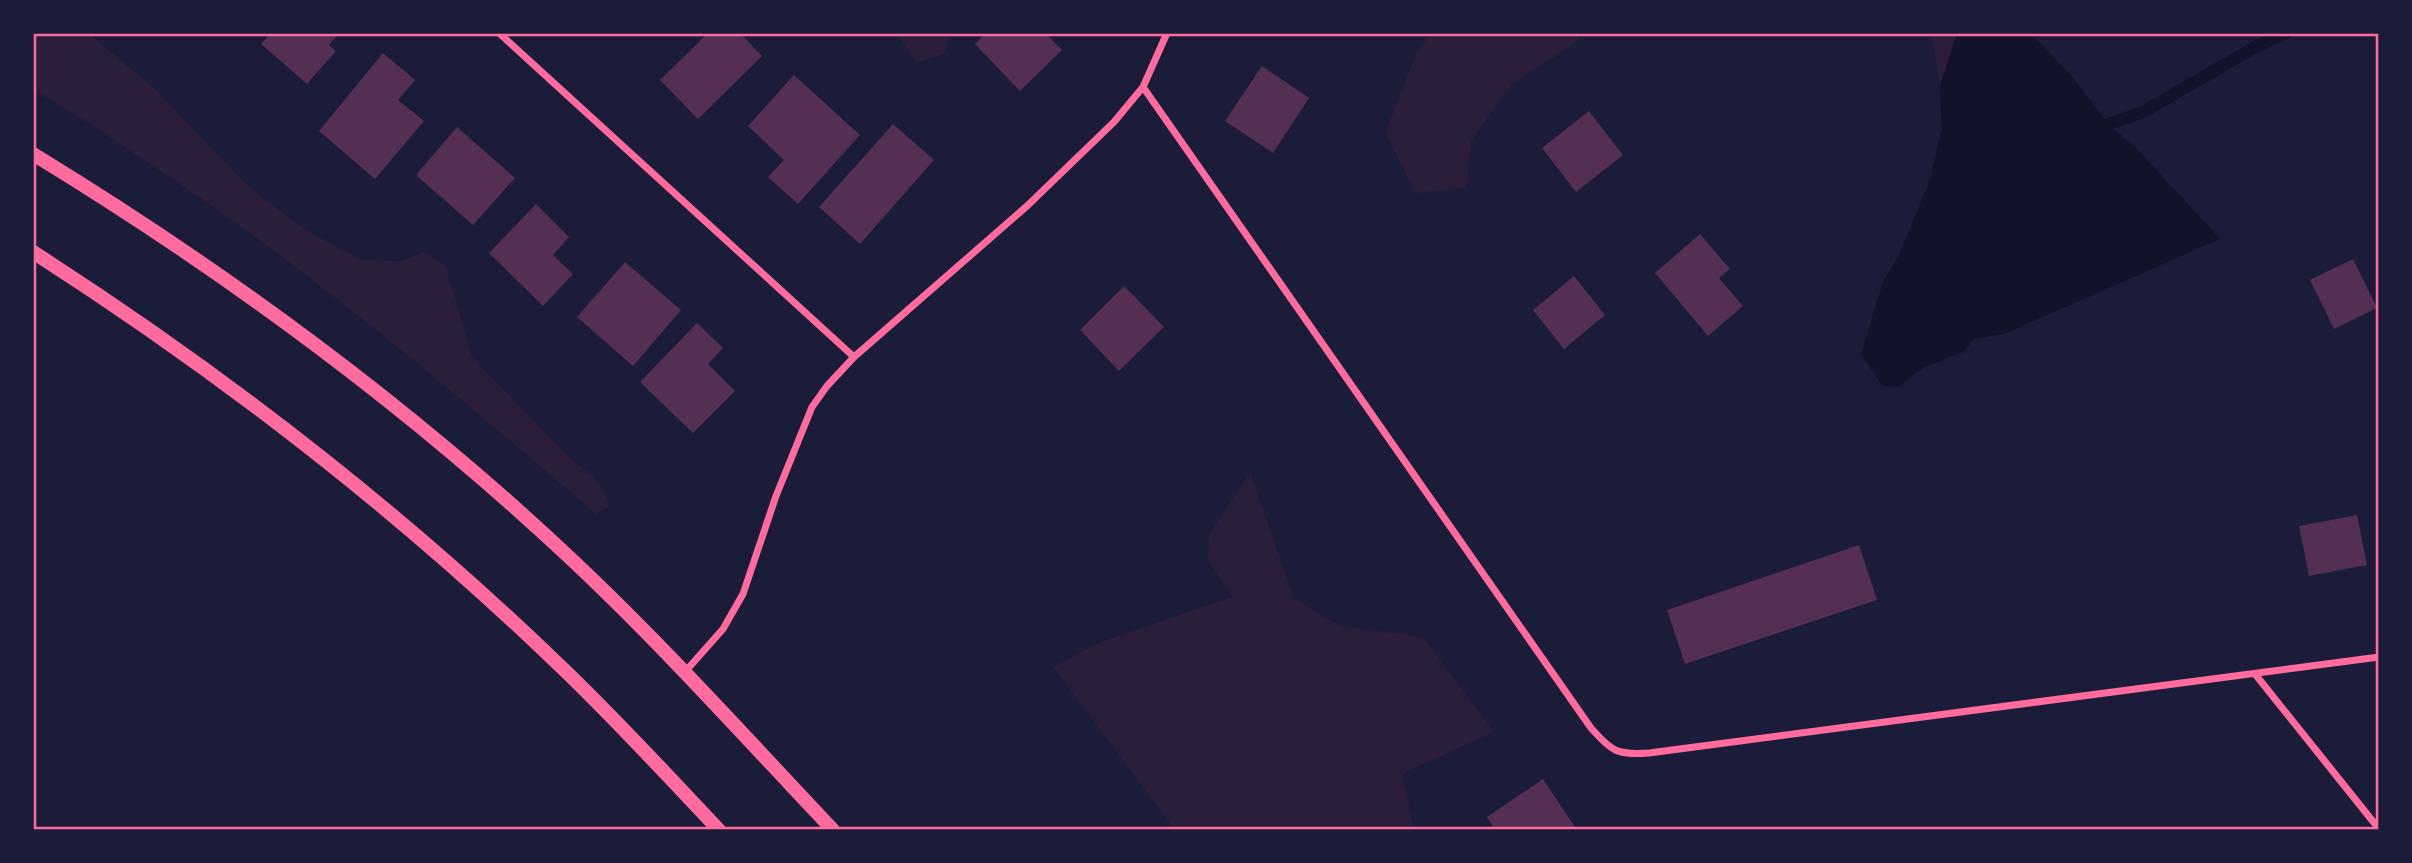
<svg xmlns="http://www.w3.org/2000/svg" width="2412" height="863" viewBox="0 0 2412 863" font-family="'DejaVu Sans',sans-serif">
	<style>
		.green { fill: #2a1e3b }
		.water { fill: #12122b }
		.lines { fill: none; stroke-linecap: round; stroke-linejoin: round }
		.stream { stroke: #12122b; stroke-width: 12 }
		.building { fill: #542f53 }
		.minor { stroke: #ff6b9d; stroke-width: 7 }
		.secondary { stroke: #ff6b9d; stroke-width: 14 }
		.neatline { fill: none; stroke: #ff6b9d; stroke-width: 2.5 }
	</style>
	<rect width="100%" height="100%" fill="#1b1b3a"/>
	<path class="green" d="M33 33H88L154 88 248 186 306 230 362 260 402 261 424 252 445 265 472 357 573 461 594 476 608 499V508L596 514C452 391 308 268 150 164 111 138 74 112 33 90Z
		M897 33H949L945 54 917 63Z
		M1431 33H1580L1574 44 1511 85 1471 141 1467 187 1416 193 1385 133 1417 52Z
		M1931 33H1957L1940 86Z
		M1250 473 1294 598 1340 626 1423 637 1494 732 1402 774 1414 830H1175L1053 667 1098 643 1232 597 1208 560 1209 535Z"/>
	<path class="water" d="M1957 33H2030L2071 75 2109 125 2138 150 2220 239 2004 334 1974 339 1963 352 1923 368 1898 387 1882 385 1861 354 1883 282 1899 255 1929 183 1942 129 1940 86Z"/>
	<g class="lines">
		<path class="stream" d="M2092 130 2143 112 2257 46 2286 33"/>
	</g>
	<path class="building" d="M271 33H339L329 45 336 51 307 84 261 44Z
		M708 33H740L762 56 698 119 660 80Z
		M986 33H1045L1062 50 1020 91 975 44Z
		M383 53 415 80 398 100 424 121 375 179 319 131Z
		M1262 66 1309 98 1273 153 1225 121Z
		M794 75 860 135 798 204 768 177 784 160 748 126Z
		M1589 111 1623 155 1576 192 1542 148Z
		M893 124 934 160 860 244 819 207Z
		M457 127 515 178 473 225 416 175Z
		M536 204 569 237 553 255 573 274 543 306 489 253Z
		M1700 234 1730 269 1719 278 1743 306 1708 336 1655 273Z
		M2353 259 2377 308 2334 329 2310 280Z
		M625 262 681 310 633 366 577 317Z
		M1574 276 1605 315 1564 349 1533 310Z
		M1124 286 1164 327 1119 371 1080 330Z
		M697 323 723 348 708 364 735 391 693 433 640 382Z
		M2357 515 2367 565 2309 576 2299 526Z
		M1859 545 1877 600 1685 664 1667 610Z
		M1543 779 1577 830H1495L1487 817Z"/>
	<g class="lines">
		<path class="minor" d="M499 33 854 357
			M1143 87 1591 728C1613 752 1616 755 1649 753L2379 657
			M684 673 723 629 743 594 776 496 812 407 827 386 854 357 1027 206 1114 122 1143 87 1167 33
			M2255 674 2379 829"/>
		<path class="secondary" d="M33 154C223 270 407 405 569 557 661 643 746 738 833 830
			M33 252C220 372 397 509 557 663 613 716 665 773 719 830"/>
	</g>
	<rect width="2412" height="863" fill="none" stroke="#1b1b3a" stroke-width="70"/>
	<rect x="35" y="35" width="2342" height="793" class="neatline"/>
</svg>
